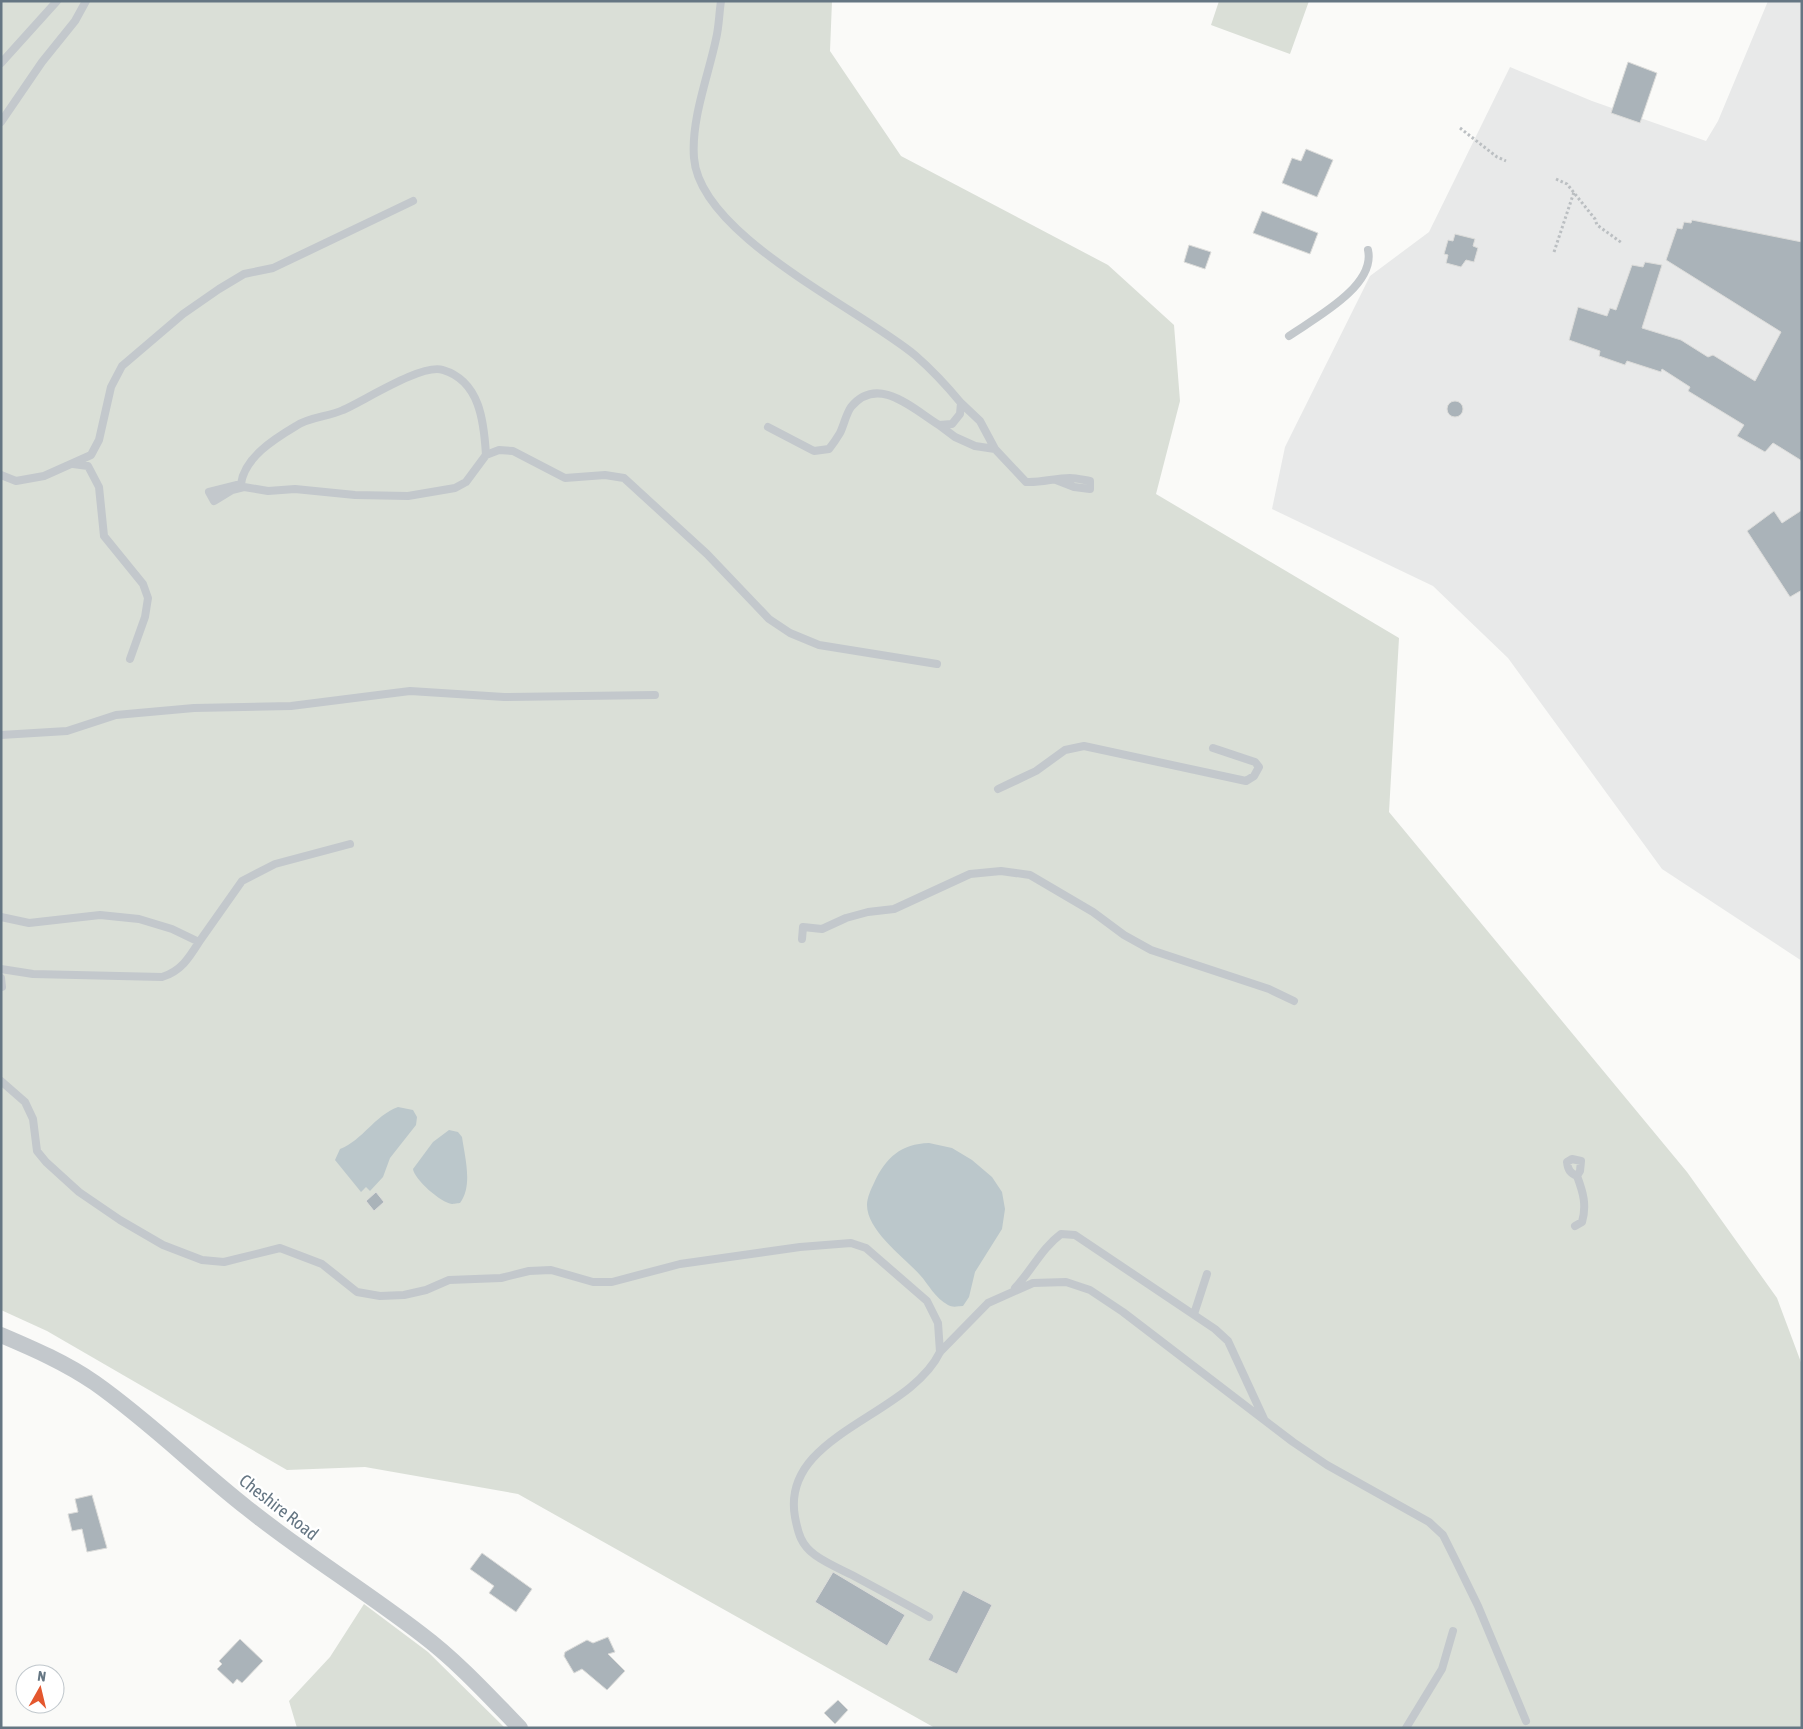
<svg xmlns="http://www.w3.org/2000/svg" width="1803" height="1729" viewBox="0 0 1803 1729" font-family="'Asap Condensed',sans-serif">
	<style>
		.built { fill: #e8e9e9 }
		.green { fill: #dadfd7 }
		.water { fill: #bbc7cb }
		.building { fill: #aab3b9; stroke: #dcdcda }
		.lines { fill: none; stroke-linecap: round; stroke-linejoin: round }
		.path { stroke: #bbbfc2; stroke-width: 3; stroke-dasharray: 2.5 2.5; stroke-linecap: butt }
		.service { stroke: #c3c8cc; stroke-width: 8 }
		.minor { stroke: #c3c8cc; stroke-width: 16 }
		.labels { text-anchor: middle; dominant-baseline: central; stroke-width: 5; stroke-linejoin: round; paint-order: stroke }
		.street-label { font-size: 18px; fill: #657683; stroke: #fff }
	</style>
	<rect width="100%" height="100%" fill="#fafaf8"/>
	<path class="built" d="M1768 1H1802V961L1662 869 1508 658 1433 586 1272 509 1285 447 1370 276 1429 232 1510 67 1592 101 1706 141 1718 121Z"/>
	<path class="green" d="M1 1H832L830 51 901 156 1108 265 1174 325 1180 401 1156 494 1399 638 1389 812 1687 1172 1777 1298 1802 1365V1728H935L518 1494 365 1467 287 1470 47 1331 1 1310Z
		M1219 1H1309L1290 54 1211 25Z
		M364 1604 428 1652 505 1728H297L289 1701 330 1657Z"/>
	<path class="water" d="M398 1107 413 1110 417 1117 416 1125 390 1158 383 1177 370 1191 366 1187 361 1192 335 1160 340 1149C363 1140 374 1116 398 1107Z
		M449 1130 458 1132 462 1137C465 1158 473 1186 460 1203 459 1203 453 1204 452 1204 441 1203 414 1179 413 1169L433 1142Z
		M929 1143 952 1148 972 1160 992 1177 1002 1192 1005 1209 1002 1229 975 1272 969 1297 963 1306C958 1306 953 1308 948 1305 935 1298 929 1285 920 1275 904 1257 867 1231 867 1205 867 1198 871 1189 874 1183 886 1157 901 1144 929 1143Z"/>
	<path class="building" d="M1628 62 1657 73 1640 123 1611 113Z
		M1306 149 1333 160 1317 197 1282 183 1292 158 1301 161Z
		M1262 211 1318 233 1310 254 1253 233Z
		M1692 220 1802 242V461L1773 443 1765 452 1737 436 1744 425 1688 391 1690 387 1662 369 1661 372 1627 361 1625 365 1599 356 1600 351 1569 340 1578 307 1607 316 1610 308 1616 310 1632 265 1643 267 1645 262 1662 265 1642 328 1681 340 1708 357 1713 355 1755 381 1781 332 1666 260 1677 228 1682 229 1684 222 1691 223Z
		M1455 234 1475 239 1473 246 1478 248 1474 262 1466 260 1461 267 1446 263 1448 255 1444 254 1448 240 1453 241Z
		M1189 245 1211 252 1205 269 1184 262Z
		M1447 409a8 8 0 1 1 16 0a8 8 0 1 1-16 0Z
		M1802 510V590L1790 597 1747 531 1774 511 1782 523Z
		M376 1192 384 1202 374 1211 366 1201Z
		M92 1495 107 1548 87 1552 82 1529 72 1531 68 1514 78 1512 75 1499Z
		M482 1553 532 1589 516 1612 489 1593 494 1586 470 1569Z
		M833 1572 905 1615 887 1646 815 1602Z
		M963 1590 992 1605 957 1674 928 1660Z
		M608 1637 615 1652 608 1654 625 1671 607 1690 582 1669 574 1673 564 1656 565 1652 587 1640 593 1643Z
		M240 1639 263 1661 242 1683 237 1679 233 1684 217 1669 222 1664 219 1661Z
		M838 1700 848 1710 835 1724 824 1713Z"/>
	<g class="lines">
		<path class="path" d="M1460 128 1497 157 1506 161
			M1556 179 1567 184 1595 219 1597 225 1622 243
			M1554 252 1574 192"/>
		<path class="service" d="M721 1C719 14 719 27 716 39 708 77 691 119 694 158 700 236 860 309 916 356 932 370 947 386 961 403L960 414 952 424 939 425C913 409 878 374 851 407 846 414 844 425 840 433 837 438 833 444 829 449L814 451 768 427
			M1 63 57 1
			M1 122 42 62 75 21 86 1
			M1289 336C1315 318 1376 286 1368 250
			M961 403 980 421 995 449
			M939 425 955 437 975 446 995 449 1026 482C1041 483 1055 478 1070 478 1076 478 1084 480 1090 481V489L1074 487 1056 480
			M486 455C484 422 480 381 443 370 422 363 364 401 343 410 328 417 309 417 296 426 274 439 244 458 241 484L209 492 214 501 232 490 244 487 268 491 295 489 355 495 408 496 455 488 466 482 486 455 499 450 513 451 565 478 605 475 624 478 707 554 769 619 790 633 819 645 937 664
			M73 464 88 466 99 487 104 536 143 584 148 598 145 617 130 659
			M1 475 16 481 44 476 91 455 99 440 111 387 122 366 183 314 219 289 244 274 273 268 413 201
			M1 735 67 731 116 715 194 708 291 706 410 691 504 697 655 695
			M998 789 1036 771 1065 750 1084 746 1246 781 1254 776 1259 767 1255 762 1213 748
			M1 917 29 923 100 915 139 919 172 929 199 942 242 881 275 864 350 844
			M802 939 803 927 822 929 846 918 868 912 894 909 970 874 1001 871 1030 875 1093 912 1124 935 1151 950 1269 989 1294 1001
			M1 969 33 974 162 977C181 971 189 958 199 942
			M1 978 2 987
			M1 1081 25 1102 33 1119 37 1151 46 1162 79 1192 120 1220 163 1245 202 1260 224 1262 280 1248 322 1264 357 1292 380 1296 404 1295 426 1290 449 1280 501 1278 529 1271 551 1270 593 1282H612L680 1264 800 1247 851 1243 866 1248 927 1301 938 1323 940 1352
			M1575 1226 1582 1222C1587 1205 1583 1192 1577 1176L1580 1171 1581 1161 1572 1159 1567 1162C1568 1170 1570 1173 1577 1176
			M1015 1288C1032 1270 1042 1248 1061 1234L1075 1235 1215 1329 1228 1341 1264 1419
			M1194 1314 1207 1274
			M929 1617C904 1603 878 1589 852 1575 840 1569 826 1563 815 1555 801 1545 798 1533 795 1517 780 1434 909 1417 940 1352L988 1303 1033 1283 1066 1282 1090 1290 1123 1312 1293 1442 1327 1465 1429 1522 1443 1535 1455 1559 1478 1606 1526 1721
			M1406 1728 1442 1669 1453 1631"/>
		<path class="minor" d="M1 1335C34 1349 66 1363 95 1383 149 1421 196 1468 247 1508 303 1553 364 1590 421 1634 457 1661 488 1695 520 1728"/>
	</g>
	<g class="labels">
		<g class="street-label">
			<text transform="translate(279 1507) rotate(38)">Cheshire Road</text>
		</g>
	</g>
	<rect width="1803" height="1729" fill="none" stroke="#657683" stroke-width="5"/>
	<g transform="translate(40 1689) rotate(8)"><circle r="24" fill="#ffffff" stroke="#c1c8cd"/>
	<path d="M0-4L9 19L0 12L-9 19Z" fill="#e4572e"/>
	<text y="-8" font-size="14" font-weight="bold" text-anchor="middle" fill="#657683">N</text>
	</g>
</svg>
